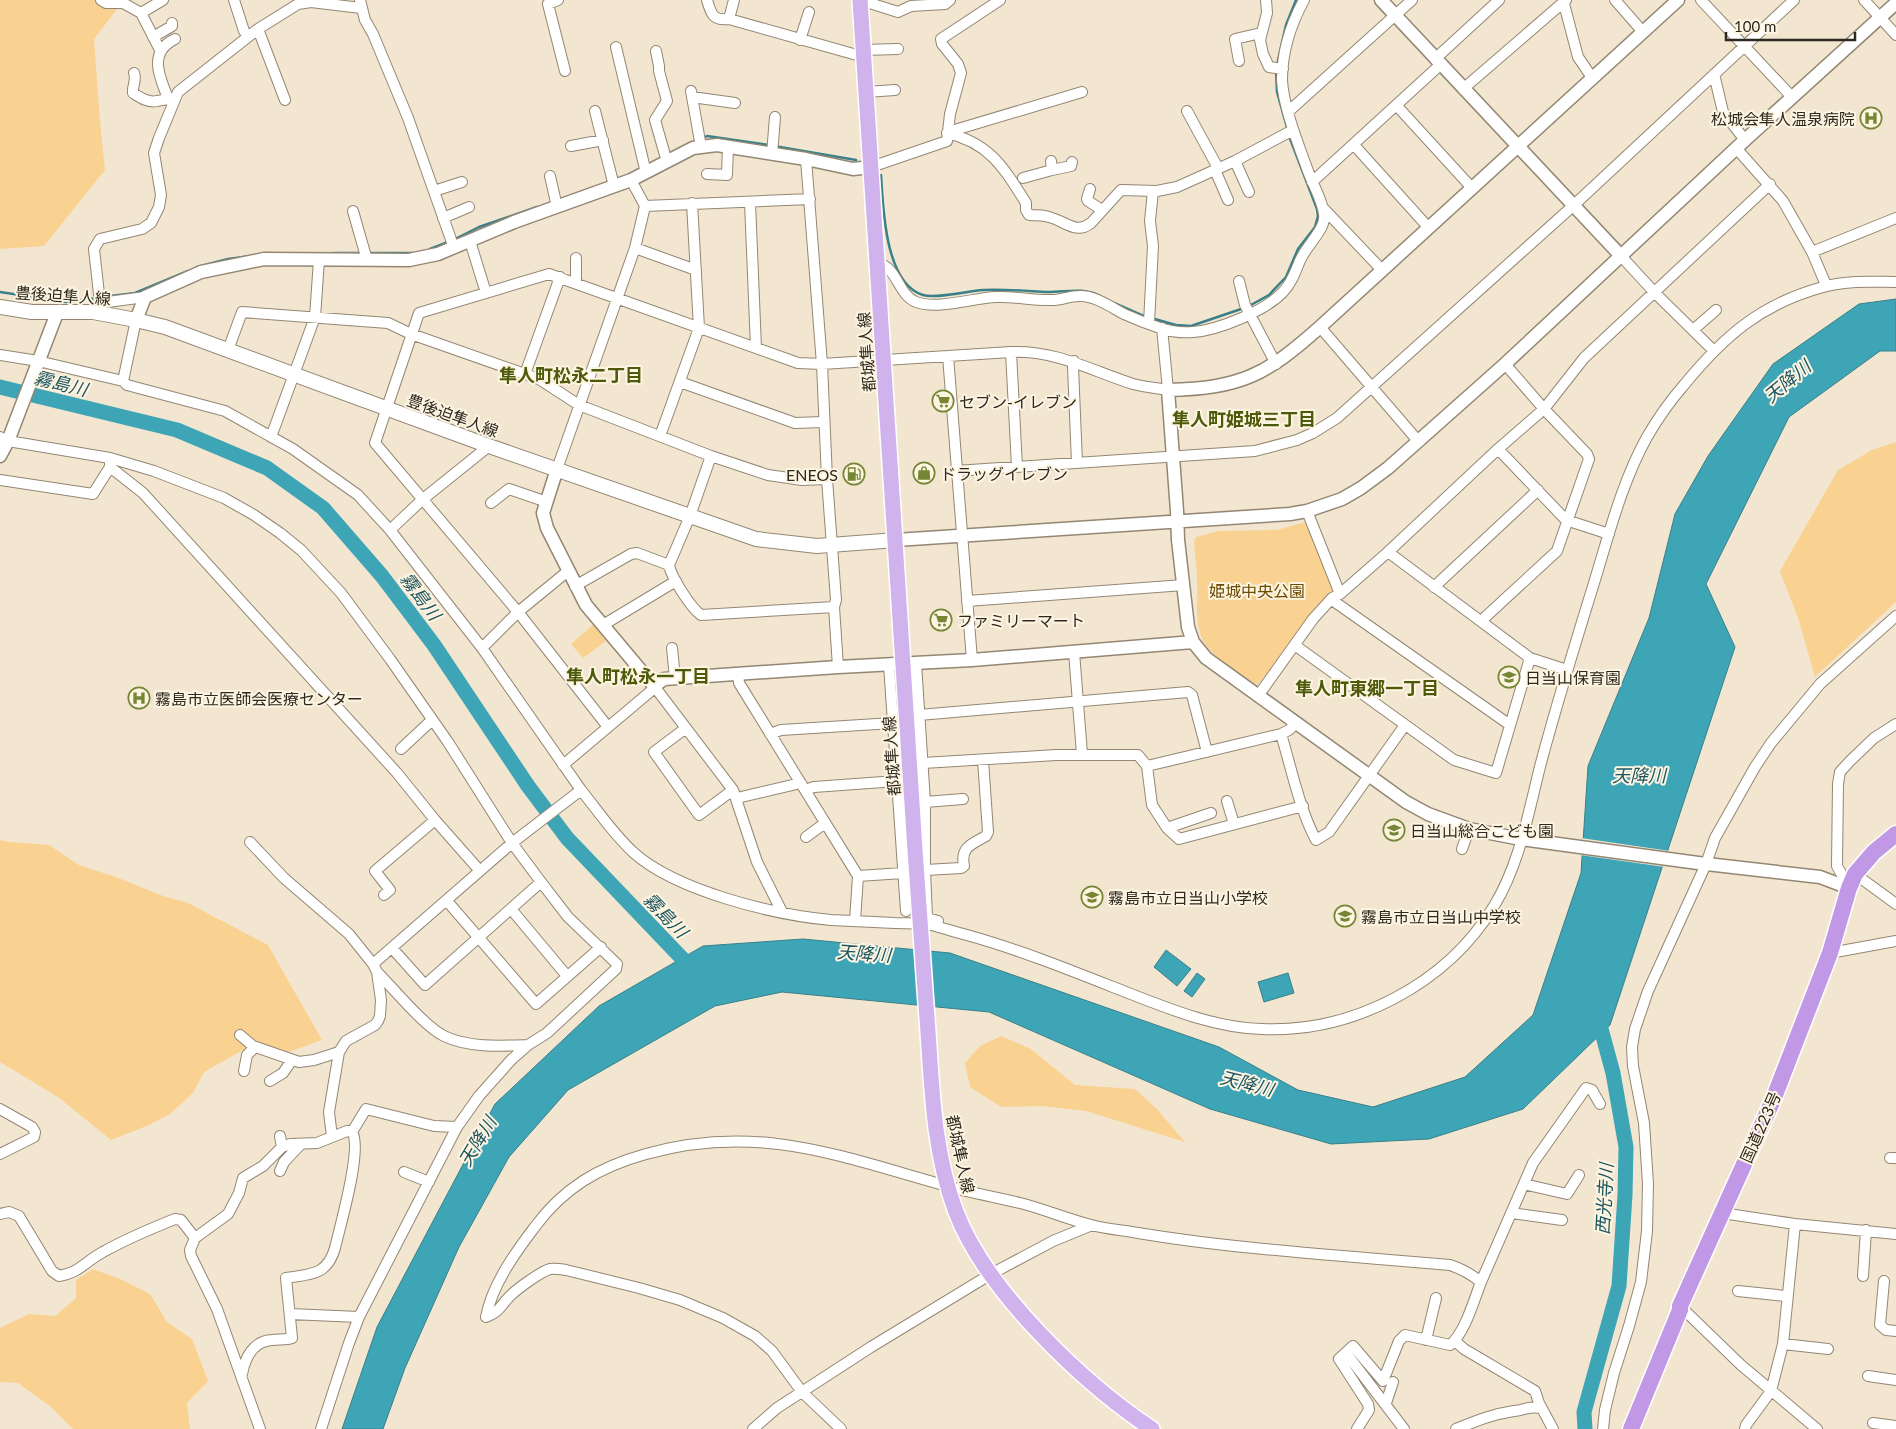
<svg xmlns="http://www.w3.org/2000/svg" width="1896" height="1429" viewBox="0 0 1896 1429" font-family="Lato,'Noto Sans JP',sans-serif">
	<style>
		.green { fill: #f9d292 }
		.water { fill: #3ea5b7; stroke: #39808a }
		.pier { fill: #f3e6d0 }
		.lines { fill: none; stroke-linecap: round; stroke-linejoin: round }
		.stream { stroke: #39808a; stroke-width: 2.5 }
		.river { stroke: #3ea5b7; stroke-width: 15 }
		.minor-casing { stroke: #938773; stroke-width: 12 }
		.tertiary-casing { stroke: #938773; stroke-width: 15 }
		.secondary-casing { stroke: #938773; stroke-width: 16 }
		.primary-casing { stroke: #fff; stroke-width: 18 }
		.trunk-casing { stroke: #fff; stroke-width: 19 }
		.minor { stroke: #fff; stroke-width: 10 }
		.tertiary { stroke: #fff; stroke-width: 12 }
		.secondary { stroke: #fff; stroke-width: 14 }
		.primary { stroke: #d0b2ec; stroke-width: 15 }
		.trunk { stroke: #c098e6; stroke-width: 16 }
		.labels { text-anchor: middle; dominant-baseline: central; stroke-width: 4; stroke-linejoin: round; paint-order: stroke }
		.poi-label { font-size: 16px; fill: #2d2820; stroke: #fef4e2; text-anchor: start }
		.street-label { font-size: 16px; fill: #2d2820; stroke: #fef4e2 }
		.park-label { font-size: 16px; fill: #6c4b02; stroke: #fef4e2 }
		.neighbourhood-label { font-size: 18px; font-weight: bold; fill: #4c5a09; stroke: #fef4e2 }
		.water-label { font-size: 18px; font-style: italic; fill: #1c555f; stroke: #fef4e2 }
	</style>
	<rect width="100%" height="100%" fill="#f3e6d0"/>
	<path class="green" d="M0 0H124L94 39 100 122 105 170 44 246 0 249Z
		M1896 442V602L1815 677 1799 621 1780 571 1838 470 1872 450Z
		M1309 521 1336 590 1257 685C1240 674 1221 663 1208 648 1193 631 1198 602 1197 581 1197 568 1195 555 1194 543L1196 537 1219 531 1277 530Z
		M594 624 606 641 583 658 571 644Z
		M0 840 9 842 49 845 79 865 116 877 163 896 188 903 268 945 322 1040 283 1054 243 1050 204 1072 193 1093 170 1114 149 1125 111 1140 58 1097 0 1062Z
		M1001 1036 1031 1049 1075 1085 1135 1089 1157 1109 1185 1142 1086 1111 1041 1106 1001 1107 970 1087 965 1063 980 1046Z
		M93 1269 120 1279 150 1294 167 1322 192 1339 208 1381 187 1403 190 1429H73L51 1407 18 1383 0 1382V1328L29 1314 55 1316 76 1298V1280Z"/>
	<path class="water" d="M1896 299V351H1880L1789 417 1706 584 1735 647 1610 1025 1523 1109 1429 1139 1331 1144 1210 1109 989 1012 782 992 715 1006 568 1090 509 1157 459 1247 405 1368 383 1429H342L377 1327 495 1104 599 1006 703 946 803 939 950 953 1219 1047 1298 1090 1373 1107 1465 1077 1533 1015 1581 873 1588 766 1649 618 1675 514 1708 456 1773 364 1859 304Z
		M1166 950 1191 969 1177 986 1154 967Z
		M1197 973 1205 979 1192 997 1184 991Z
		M1288 973 1294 993 1264 1002 1258 982Z"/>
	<path class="pier" d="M1581 838 1670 851 1665 867 1580 855Z"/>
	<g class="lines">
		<path class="stream" d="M1277 65 1286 25 1296 0
			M1276 70 1277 92 1288 131
			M703 138 707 136 769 145
			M774 146 856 160
			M881 175C883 207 885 284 923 295 936 299 968 291 983 290 1005 289 1027 291 1048 292 1067 292 1083 287 1100 296
			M453 240 479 227 537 207
			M430 249 448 242
			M333 253H363
			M368 253H413
			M197 267 228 259 251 256
			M0 292 66 302 97 298
			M103 297 135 293 188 271
			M1114 303 1146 317
			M1249 306 1269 295 1286 277 1298 249 1315 227 1318 216 1317 209 1289 136
			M1151 318 1176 325 1191 326 1244 308"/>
		<path class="river" d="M0 387 177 430 267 468 323 508 382 576 434 645 528 786 567 838 696 973
			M1585 1429 1584 1412 1619 1286 1625 1195 1626 1147 1613 1073 1597 1014"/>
		<g class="minor-casing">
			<path id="minor" d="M101 0 106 3H123L141 13
				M234 0 244 31 249 36
				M360 0 365 20 373 34 408 118 454 248
				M558 0 548 4 565 71
				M707 0C711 14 713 21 729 19L864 57
				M860 0 898 12 911 6 945 4 950 0
				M1266 0 1267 13 1260 40 1263 54 1269 67 1283 69
				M1563 0 1578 57 1593 79
				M1615 0 1643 32
				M1701 0 1792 97
				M1864 0 1896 35
				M729 19 734 0
				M258 29 285 100
				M153 37 172 26V23
				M800 40 809 12
				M616 47 646 173
				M160 50 141 13 163 0
				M863 50 898 49
				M656 51 659 66V71L667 101 655 120 667 162
				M1435 59 1499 0
				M1239 61 1235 39 1261 33
				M134 73C137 80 132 86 133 93 141 98 148 103 157 101 164 100 167 98 174 100
				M1714 74 1723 112 1745 140
				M1463 89 1566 0
				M691 91 701 147
				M866 92 895 90
				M692 97 735 103
				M168 98C159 76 148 52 175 39
				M1397 106 1472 188
				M595 111 614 186
				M1187 111 1218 168
				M1289 111 1412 0
				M948 132 1082 92
				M947 133C990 143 1004 168 1026 203V210L1029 215C1036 215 1043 215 1049 217 1065 221 1076 235 1091 223L1121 190 1157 191 1177 187 1235 161 1293 130
				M1354 145 1428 227
				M571 146 603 140
				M1736 148 1783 201 1812 252 1826 285
				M772 154 775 117
				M1235 161 1249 192
				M871 167 947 141 950 114 961 73 958 64 942 44 941 39 1000 0
				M1052 170 1071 166 1072 162
				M1215 170 1228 200
				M707 174 727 175 728 147
				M550 176 557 207
				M1023 178 1052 170 1051 161
				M1312 182 1440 65
				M1090 189 1087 199 1088 201 1102 210
				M434 191 462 182
				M750 202 756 348
				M645 206 810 199
				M1324 209 1382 270
				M353 211 367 260
				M443 218 469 207
				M470 241 486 293
				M635 248 696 270
				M1812 252 1896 218
				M1621 256 1655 293 1713 350
				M877 263C898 267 897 294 916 302 937 310 973 298 996 297 1014 296 1034 301 1053 300 1061 300 1070 296 1079 296 1094 295 1111 307 1124 314 1135 319 1148 324 1160 328 1169 331 1183 333 1193 332 1219 330 1265 311 1283 292 1291 284 1295 273 1299 263 1305 246 1327 229 1324 214 1322 199 1313 185 1308 171 1299 146 1283 106 1282 80 1282 52 1291 24 1304 0
				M1239 281 1245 305 1276 364
				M576 283V258
				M145 297 100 303 94 249 100 239 142 229 151 223 159 207 161 195 154 153 159 138 178 92 258 29 298 4 311 2 361 8
				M1149 323 1153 246 1150 221 1153 191
				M1320 327 1419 442
				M1693 330 1716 310
				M228 350 242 312 388 323 411 334 539 379 579 405 711 456 768 475 802 480 827 479 822 364 806 159
				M1011 352 1017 467
				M0 355 38 361 123 381 127 385 225 411 293 449 358 495 390 530 482 648 581 790
				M948 356 972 660
				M1074 361 1073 367 1077 463
				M525 374 560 277
				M123 381 136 320
				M680 382 795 423 823 422
				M660 436 699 328 692 203
				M0 437 8 441 110 458 154 471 224 498 254 515 280 533 301 550 341 593 390 659 448 742 512 843 541 882 568 917 617 964 616 969 547 1033 528 1045 511 1060 479 1096 457 1127 359 1317 349 1343 321 1429
				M271 437 315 317 319 260
				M1498 449 1566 520 1609 534
				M711 456 690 516 669 565C671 577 691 608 701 615L834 607 838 667
				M110 467 143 493 397 773 435 820 480 871
				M557 469 635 248 645 206 631 180
				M956 471 1255 451 1297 440 1313 433 1337 418 1574 205 1794 0
				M827 479 836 600 834 607
				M0 480 93 494 110 467V462
				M491 503 509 489 547 502
				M1307 511 1340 594
				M390 530 423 499 489 446
				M1388 552 1498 449 1544 409 1584 358 1770 184
				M575 586 631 554 637 553 669 565
				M1434 587 1538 490
				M1332 598V600L1510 725
				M967 601 1184 585
				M1481 621 1557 551 1589 459 1587 454 1544 409 1505 364
				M603 625 676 581
				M1296 646 1454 760 1496 773 1530 658
				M482 648 518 612 568 571
				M672 648 675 678
				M1074 652 1082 754
				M916 663 925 802V870L927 918 938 921
				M889 665 906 911
				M738 674 739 683 858 876 855 921
				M1258 696 1313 619 1332 598 1340 594 1388 552 1530 658 1567 670
				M919 715 1188 692 1192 695 1207 752
				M608 727 518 612 375 443 419 313 549 274 798 363 822 364 1011 352C1056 350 1092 371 1133 384 1144 387 1156 388 1168 390L1162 328
				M686 728 654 752 699 815 733 790
				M770 734 781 730 893 723
				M1281 734C1291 767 1300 811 1316 840L1329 832 1405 725
				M401 749 432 720
				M923 763 1056 755H1138L1147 766 1281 734 1289 730 1295 724
				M563 765 651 691 654 686 733 790 757 862 782 912
				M1147 766 1152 805 1167 828 1179 839 1303 806
				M805 790 814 787 897 781
				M737 798 801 783
				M1227 801 1234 824
				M925 802 963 799
				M1167 828 1211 813
				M806 837 825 823
				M250 842 284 878 349 934 373 964 377 972 381 1000 380 1016 378 1021 375 1025 346 1041 339 1052 329 1112 332 1137 317 1143 290 1144 282 1147 263 1166 243 1178 239 1193 228 1214 195 1238 190 1250 191 1256 217 1309 260 1429
				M1462 849 1469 829
				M925 870 961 868 964 866C960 847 972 844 986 836L988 832 983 760
				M1855 874 1896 904
				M858 876 903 873
				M1849 888 1837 866 1838 784 1840 772 1850 761 1874 738 1896 724
				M384 895 390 890 375 871 435 820
				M447 901 536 1004 601 947
				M511 909 567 976
				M392 948 425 985 541 882
				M1830 953 1896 941
				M373 964 512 843 581 790C598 811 614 835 634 853 677 891 774 915 831 920 852 921 874 922 895 923 907 923 920 923 931 925 943 928 955 932 967 935 1017 949 1065 968 1113 987 1160 1005 1211 1028 1262 1029 1353 1033 1447 984 1494 906 1521 862 1529 808 1542 759 1558 700 1576 641 1594 583 1609 534 1622 482 1647 437 1658 418 1670 401 1684 385 1724 336 1761 304 1823 287 1846 280 1873 282 1896 282
				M377 972C394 989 424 1026 444 1036 469 1048 501 1046 528 1045
				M240 1035 253 1046 299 1062 314 1060 339 1052
				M244 1071 247 1055 255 1047
				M270 1081 283 1073 292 1060
				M0 1109 32 1127 35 1132 34 1137 0 1154
				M280 1136 282 1147
				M332 1137 347 1131 352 1132
				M1890 1158H1896
				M280 1171 284 1162 301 1144
				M404 1172 429 1182
				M1524 1184 1567 1194 1579 1175
				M1511 1213 1562 1220
				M1722 1213 1795 1224 1896 1234
				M0 1214 9 1212 19 1216 52 1271 59 1276C79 1273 86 1261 103 1252 126 1239 150 1229 175 1219L181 1220 195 1238
				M1863 1276 1866 1230
				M1884 1281 1880 1325 1886 1330 1896 1331
				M1481 1282 1533 1163 1586 1088 1592 1090 1600 1104
				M1738 1291 1786 1296
				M1680 1306 1741 1365 1817 1429
				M290 1314 359 1317
				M1426 1340 1436 1298
				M1455 1341 1464 1349 1535 1391 1539 1403 1553 1429
				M1783 1344 1828 1349
				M1346 1353 1404 1429
				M242 1374C245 1358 253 1341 272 1340 279 1339 286 1340 292 1338L286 1278C310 1274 327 1276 335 1248 340 1226 363 1148 352 1132L366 1109 434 1126 457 1127
				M1868 1376 1896 1380
				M1386 1403 1393 1382
				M1873 1423 1896 1426
				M753 1429 777 1408 871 1347 991 1274 1053 1241 1092 1225
				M841 1429 802 1392 772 1351 755 1336 723 1318 680 1300 639 1288 566 1270C560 1269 555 1268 550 1269 540 1272 517 1289 510 1296 499 1307 502 1310 486 1317 492 1285 515 1253 534 1228 563 1188 599 1167 646 1154 758 1122 842 1157 947 1186 971 1193 996 1197 1020 1203 1044 1209 1067 1219 1091 1225 1106 1229 1122 1230 1138 1233 1180 1240 1222 1245 1264 1249 1326 1255 1388 1260 1450 1265 1462 1269 1471 1274 1481 1282 1474 1300 1465 1333 1450 1345L1405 1335 1399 1341 1383 1381 1353 1346 1339 1359 1368 1404 1369 1410 1357 1429
				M1456 1429C1476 1421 1493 1414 1514 1411 1526 1410 1527 1406 1541 1408
				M1603 1429 1605 1410 1614 1373 1629 1326 1641 1282 1647 1231 1648 1184 1644 1123 1633 1066 1632 1047 1635 1029 1648 991 1706 864 1715 838 1755 767 1771 743 1820 684 1896 616
				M1745 1429 1746 1425 1771 1391 1783 1344 1795 1224"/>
		</g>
		<g class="tertiary-casing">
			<path id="tertiary" d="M1381 0 1621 256
				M1678 0 1320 327C1266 375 1242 388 1168 390L1177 511 1178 540 1188 627 1193 642 1206 658 1406 802 1428 814 1469 829 1521 839 1698 863 1820 877 1849 888
				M136 320 145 297 201 272 264 259 409 260 438 254 514 222 631 180 693 148 717 145 806 159 853 169 871 167
				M0 456 8 441 57 313
				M557 469 543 513 547 528 586 605 654 686 664 679 838 667 972 660 1193 642
				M896 540 1290 514 1307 511 1342 499 1361 488 1388 468 1505 364 1745 140 1896 3"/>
		</g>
		<g class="secondary-casing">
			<path id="secondary" d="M0 307 32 312H93L136 320 165 327 489 446 756 539 817 546 896 540"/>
		</g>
		<g class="primary-casing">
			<path id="primary" d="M860 0C880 283 895 567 915 850 919 911 924 971 928 1032 932 1092 934 1154 956 1212 986 1291 1083 1383 1152 1429"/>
		</g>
		<g class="trunk-casing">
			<path id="trunk" d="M1631 1429 1680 1310V1306L1773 1100 1830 953 1849 888 1855 874 1874 852 1896 834"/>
		</g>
		<use href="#minor" class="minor"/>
		<use href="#tertiary" class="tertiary"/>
		<use href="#secondary" class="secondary"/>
		<use href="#primary" class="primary"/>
		<use href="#trunk" class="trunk"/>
	</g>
	<defs>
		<g id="hospital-ring" transform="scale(1.125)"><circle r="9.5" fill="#fef4e2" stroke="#758635" stroke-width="1.5"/><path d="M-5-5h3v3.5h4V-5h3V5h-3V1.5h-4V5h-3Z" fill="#758635"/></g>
		<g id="supermarket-ring" transform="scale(1.125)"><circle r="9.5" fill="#fef4e2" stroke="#758635" stroke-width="1.5"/><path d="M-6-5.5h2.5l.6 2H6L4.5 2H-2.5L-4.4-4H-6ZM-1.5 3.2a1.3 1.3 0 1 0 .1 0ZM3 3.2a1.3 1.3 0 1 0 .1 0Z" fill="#758635"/></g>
		<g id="shop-ring" transform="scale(1.125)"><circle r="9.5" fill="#fef4e2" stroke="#758635" stroke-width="1.5"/><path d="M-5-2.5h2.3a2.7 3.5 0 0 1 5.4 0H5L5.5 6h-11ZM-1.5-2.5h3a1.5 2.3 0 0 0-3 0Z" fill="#758635"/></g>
		<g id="fuel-ring" transform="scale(1.125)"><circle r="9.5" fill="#fef4e2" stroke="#758635" stroke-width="1.5"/><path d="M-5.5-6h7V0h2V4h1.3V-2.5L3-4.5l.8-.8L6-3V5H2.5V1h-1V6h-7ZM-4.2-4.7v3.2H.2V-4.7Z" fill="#758635"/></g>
		<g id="school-ring" transform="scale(1.125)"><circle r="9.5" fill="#fef4e2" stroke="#758635" stroke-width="1.5"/><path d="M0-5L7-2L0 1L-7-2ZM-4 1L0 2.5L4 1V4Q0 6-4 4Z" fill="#758635"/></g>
	</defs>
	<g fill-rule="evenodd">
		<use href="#hospital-ring" x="1871" y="118"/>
		<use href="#supermarket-ring" x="943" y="401"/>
		<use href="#shop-ring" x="924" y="473"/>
		<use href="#fuel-ring" x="854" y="474"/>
		<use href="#supermarket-ring" x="941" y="620"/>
		<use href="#school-ring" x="1509" y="677"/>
		<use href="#hospital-ring" x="139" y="698"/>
		<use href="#school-ring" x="1394" y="830"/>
		<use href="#school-ring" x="1092" y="897"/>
		<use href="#school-ring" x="1345" y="916"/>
	</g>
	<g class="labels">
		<g class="poi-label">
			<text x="1855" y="118" text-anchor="end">松城会隼人温泉病院</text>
			<text x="959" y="401">セブン-イレブン</text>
			<text x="940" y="473">ドラッグイレブン</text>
			<text x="838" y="474" text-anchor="end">ENEOS</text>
			<text x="957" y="620">ファミリーマート</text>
			<text x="1525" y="677">日当山保育園</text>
			<text x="155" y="698">霧島市立医師会医療センター</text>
			<text x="1410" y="830">日当山総合こども園</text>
			<text x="1108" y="897">霧島市立日当山小学校</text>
			<text x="1361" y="916">霧島市立日当山中学校</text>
		</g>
		<g class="street-label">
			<text transform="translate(63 295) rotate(4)">豊後迫隼人線</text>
			<text transform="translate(866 352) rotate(-94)">都城隼人線</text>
			<text transform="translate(453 415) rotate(20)">豊後迫隼人線</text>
			<text transform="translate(891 756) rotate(-94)">都城隼人線</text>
			<text transform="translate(1760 1127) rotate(-66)">国道223号</text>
			<text transform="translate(961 1154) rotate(78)">都城隼人線</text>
		</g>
		<g class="park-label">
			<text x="1257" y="590">姫城中央公園</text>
		</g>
		<g class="neighbourhood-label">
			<text x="571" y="375">隼人町松永二丁目</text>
			<text x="1244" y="419">隼人町姫城三丁目</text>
			<text x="638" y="676">隼人町松永一丁目</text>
			<text x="1367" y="688">隼人町東郷一丁目</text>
		</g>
		<g class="water-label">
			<text transform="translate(1787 381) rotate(-40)">天降川</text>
			<text transform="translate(61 383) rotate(14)">霧島川</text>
			<text transform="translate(421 596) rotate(53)">霧島川</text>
			<text x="1639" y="775">天降川</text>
			<text transform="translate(666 915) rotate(46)">霧島川</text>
			<text transform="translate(864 953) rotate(4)">天降川</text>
			<text transform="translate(1247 1083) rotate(14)">天降川</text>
			<text transform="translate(477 1141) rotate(-59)">天降川</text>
			<text transform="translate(1604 1199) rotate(-87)">西光寺川</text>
		</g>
	</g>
	<path d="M1726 32v8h129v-8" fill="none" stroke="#2d2820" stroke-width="2.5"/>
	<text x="1734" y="32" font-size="15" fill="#2d2820" stroke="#fef4e2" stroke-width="4" paint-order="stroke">100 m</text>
</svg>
